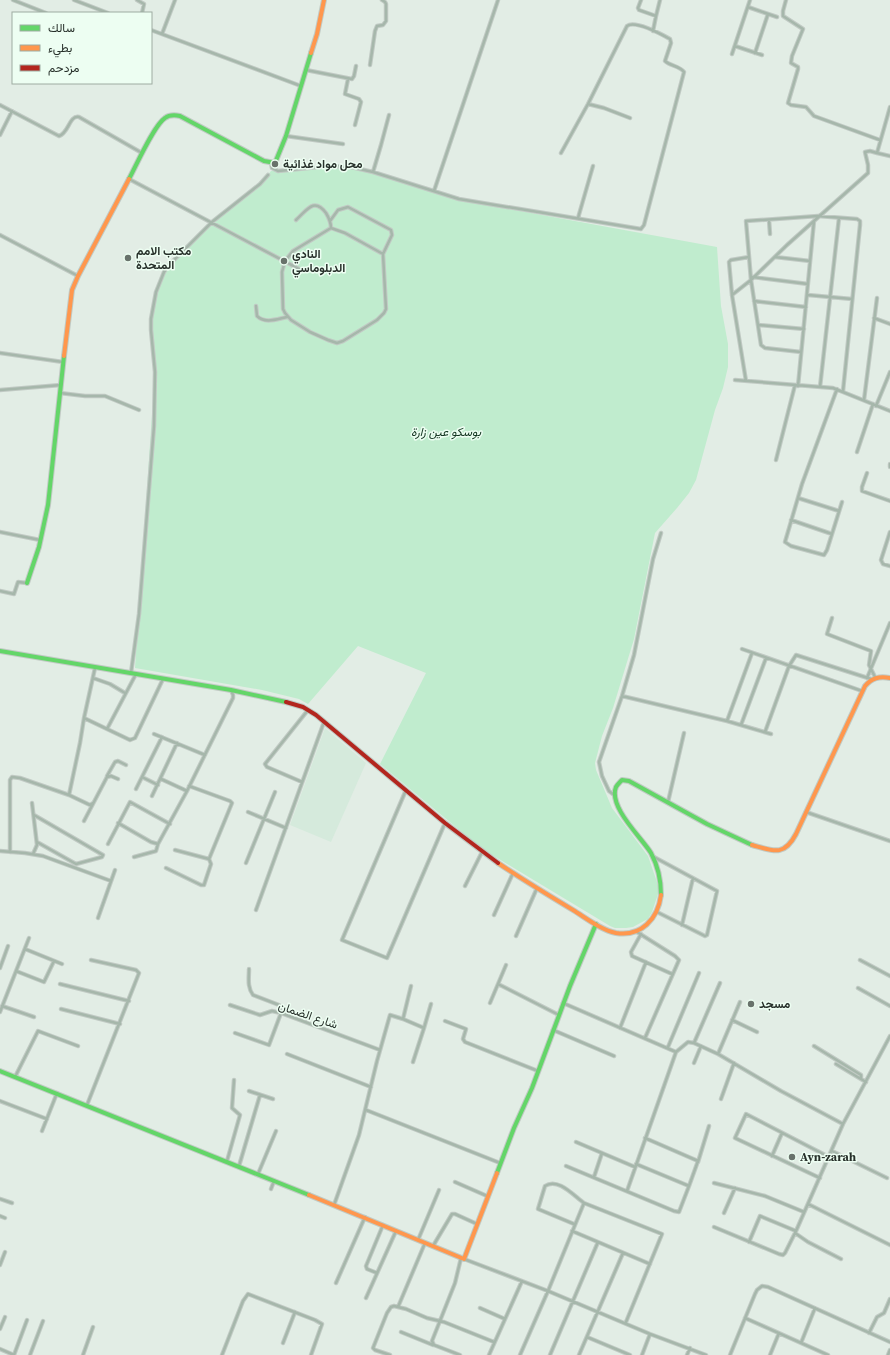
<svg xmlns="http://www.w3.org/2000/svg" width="890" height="1355" viewBox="0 0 890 1355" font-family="'Source Serif 4',Vazirmatn,serif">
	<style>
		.built { fill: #d5eadc }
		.green { fill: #c0ecce }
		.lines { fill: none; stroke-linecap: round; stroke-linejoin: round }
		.street-casing { stroke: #c1cac4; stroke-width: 4.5 }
		.fast-casing { stroke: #c1cac4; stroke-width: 6 }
		.slow-casing { stroke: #c1cac4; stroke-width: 6 }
		.jam-casing { stroke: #c1cac4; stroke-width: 6 }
		.street { stroke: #a6b7ab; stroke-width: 2.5 }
		.fast { stroke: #63d668; stroke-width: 4 }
		.slow { stroke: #ff974d; stroke-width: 4 }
		.jam { stroke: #b3261e; stroke-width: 4 }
		.poi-dot { fill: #68726b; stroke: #edfef2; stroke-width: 1.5 }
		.labels { text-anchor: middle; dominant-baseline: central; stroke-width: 3; stroke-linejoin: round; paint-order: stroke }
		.poi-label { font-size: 12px; font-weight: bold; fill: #27302a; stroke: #edfef2; text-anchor: start }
		.park-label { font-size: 12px; font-style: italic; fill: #11341f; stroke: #edfef2 }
		.street-label { font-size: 12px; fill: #27302a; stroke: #edfef2 }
	</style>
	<rect width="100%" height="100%" fill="#e2ede5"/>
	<path class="built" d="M325 728 366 763 331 842 290 825Z"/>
	<path class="green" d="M314 168 362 169 454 199 717 247 721 306 728 344V367L723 388 715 410 696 480 689 493 677 508 655 533 634 639 613 708 602 736 595 763 596 770 612 808 648 856 658 885V894L652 912 648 919 644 921 633 927 626 928H615L610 926 494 856 474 842 380 764 426 673 358 646 308 704 299 699 262 690 135 668 155 369 150 324 151 312 157 288 165 268 180 252 266 177 271 171Z"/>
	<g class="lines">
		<g class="street-casing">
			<path id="street" d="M13 0 46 13
				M74 0 108 13
				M137 0 144 4 142 13
				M641 0 638 8 639 10 656 16
				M786 0 783 11V16L803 29 792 56 791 63 798 67V69L788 103 791 105 806 107 814 116 880 140
				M748 7 777 17
				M151 30 301 86
				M653 31 656 16 660 0
				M162 34 175 0
				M735 46 762 55
				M755 53 768 14
				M732 54 750 0
				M370 65 375 31 377 26 383 25 386 21V4L385 2 382 0
				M306 70 352 79 354 76 356 66
				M348 79 345 94 359 99 361 102 355 125
				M588 104 604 108 630 118
				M0 105 59 136C69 133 69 115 79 117L142 153
				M890 107 877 153 890 156
				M0 135 12 111
				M286 136 343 144
				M271 163 272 168 278 171 329 166 351 167 373 172 459 199 641 229 644 225 684 72C680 66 670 66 665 61L671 43 670 39C661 34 635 20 627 26L588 104 561 153
				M373 172 381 145 389 115
				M129 179 301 270
				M434 191 498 0
				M578 218 593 166
				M296 220C307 210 314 197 326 213 329 218 331 222 331 228
				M769 220 770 234
				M330 221 338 210 348 207 391 230 392 235 383 254 386 309 384 313 377 320 343 341 337 343 328 340 310 332 291 320 285 313 283 309 282 272 285 261 293 251 331 228 345 233 383 254
				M0 235 78 276
				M775 257 810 261
				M753 277 808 284
				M732 295 751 280 787 245 868 173V165L865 152 870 151 877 153
				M808 295 852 299
				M754 301 806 307
				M256 306 257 316C265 324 277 319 287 317
				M874 318 890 324
				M759 325 804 329
				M801 352 765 348 761 345 751 280 746 221 818 216 857 219 860 221V225L843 391
				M0 353 63 362
				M735 380 833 388 890 411
				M746 381 732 295 729 262 731 260 749 257
				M798 386 814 221
				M820 387 839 218
				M837 389 802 484 785 542 791 546 824 555 827 550 842 502
				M0 390 61 385
				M60 393 85 396H105L139 410
				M864 400 877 298
				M876 406 890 372
				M857 452 873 404
				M776 460 795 385
				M890 464V467
				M867 473 862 487V491L890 501
				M798 498 839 511
				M791 520 832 534
				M0 532 40 540
				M890 532 881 560 883 564 890 566
				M0 591 14 594 18 582 27 583
				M832 618 827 634 871 651 869 665 875 677
				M742 649 862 691
				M131 673 139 614 154 426 155 372 151 330V319L156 292 164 272 169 265 212 222 260 184 268 175
				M93 678 110 684 125 693
				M867 678 890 623
				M622 696 727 721 771 734
				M84 718 130 740 135 738 163 679
				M727 721 752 653
				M741 725 766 658
				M107 729 136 674
				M765 732 789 666 796 655 871 679
				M154 734 205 755
				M107 776 115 762 118 761 126 765
				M142 777 158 785
				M161 779 187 791
				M302 782 267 767 265 764 308 710
				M189 786 230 801 232 803 209 859
				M136 789 162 737
				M406 790 342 940 387 958 445 823
				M69 795 80 743 84 718 95 668
				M614 795 609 791 602 776 599 762 622 696 634 655 653 559 661 533
				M152 796 177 743
				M668 802 684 733
				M32 803 37 845 33 854
				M248 812 286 828
				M806 812 890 841
				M34 815 103 855 102 857 76 864 37 842
				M84 821 107 777 111 776 118 779
				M118 823 151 842 158 844 187 791 233 698V695L231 690
				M108 844 130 802 170 824
				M0 851 25 853 43 856 111 881
				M10 852V780L12 777 20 778 69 795 90 805 93 803
				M134 857 156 851 158 844
				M654 857 717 891 707 935 705 936 657 912
				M246 863 275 792
				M166 868 201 885H204L211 864 209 859 175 850
				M465 886 482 852
				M256 910 324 722
				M494 915 513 873
				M98 918 115 870
				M682 925 693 878
				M637 932 675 956 679 960 645 1038
				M641 934 631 952 632 956 672 974
				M516 936 537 888
				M25 949 62 964
				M860 960 890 976
				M0 968 8 946
				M16 971 44 982 54 961
				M60 984 129 1001
				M498 984 559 1015
				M858 988 890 1006
				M490 1003 506 965
				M563 1003 676 1052
				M230 1005 260 1015 272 1011 281 1013 380 1050
				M2 1006 34 1017
				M61 1009 120 1024
				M0 1012 29 938
				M403 1019 411 986
				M732 1020 757 1032
				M445 1021 466 1029 463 1039 465 1042 538 1071
				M620 1028 646 962
				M553 1030 614 1056
				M235 1033 269 1045 281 1013 279 1005 253 995C247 987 249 978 249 969
				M694 1043 720 983
				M814 1046 861 1075V1079
				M668 1047 699 973
				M287 1054 371 1087
				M718 1054 740 1002
				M413 1062 424 1028
				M694 1063 701 1046
				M836 1064 866 1082
				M15 1077 38 1031 78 1046
				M249 1091 273 1099
				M721 1099 734 1063
				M0 1101 47 1119
				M87 1105 139 973 136 970 91 960
				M366 1110 500 1163
				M42 1131 57 1093
				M645 1138 698 1161 689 1186
				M576 1142 635 1167
				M832 1151 887 1178
				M772 1156 782 1133
				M227 1161 240 1115 232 1108 234 1080
				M698 1162 709 1126
				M239 1166 260 1095
				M566 1166 674 1211 679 1212 689 1186 636 1164
				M258 1174 276 1131
				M594 1177 602 1153
				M820 1178 735 1138 746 1114 829 1157
				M455 1182 487 1196
				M714 1183 765 1196 804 1212
				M271 1189 274 1181
				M627 1191 676 1052 688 1042 694 1043 718 1054 781 1091 843 1124
				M0 1199 12 1203
				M808 1204 890 1245
				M334 1205 359 1135 377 1061 390 1015 403 1019 424 1028 431 1004
				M724 1213 735 1188
				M0 1216 5 1218
				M574 1224 538 1209 545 1186C558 1177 574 1196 584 1203
				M714 1227 779 1254 783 1255 785 1253 796 1231 843 1124 890 1036
				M572 1231 650 1264
				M795 1233 808 1242 841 1259
				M418 1240 439 1190
				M749 1242 760 1216 796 1231
				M433 1246 452 1214H455L477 1224
				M464 1259 548 1291 650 1334 706 1355
				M0 1265 5 1252
				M377 1273 367 1269 366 1266 383 1225
				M336 1283 365 1217
				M366 1298 396 1231
				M398 1307 425 1243
				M480 1308 505 1319
				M745 1318 828 1355
				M0 1329 5 1317
				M401 1332 433 1345
				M869 1333 877 1317 884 1313 890 1299
				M587 1337 630 1355
				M283 1343 295 1312
				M801 1343 815 1308
				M0 1349 14 1355
				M14 1355 27 1320
				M30 1355 43 1321
				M83 1355 93 1327
				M222 1355 243 1301 248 1294 315 1320 322 1324 311 1355
				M390 1355 375 1350 373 1348 387 1313 391 1307 394 1306 406 1309 427 1318 444 1322 494 1342
				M460 1355 434 1345 432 1341 455 1283 461 1258
				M489 1355 522 1281
				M520 1355 548 1291 584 1203 662 1234 626 1322
				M550 1355 598 1242
				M579 1355 623 1253
				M642 1355 650 1334
				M687 1355 690 1348
				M730 1355 755 1294 757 1290 762 1286 768 1287 890 1342
				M770 1355 779 1333
				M888 1355 890 1350"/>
		</g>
		<g class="fast-casing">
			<path id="fast" d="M129 179C136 166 154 125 165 118 169 115 175 115 180 116L264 161 275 163 286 136 311 53
				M27 583 39 547 48 505 64 356
				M0 651 231 690 286 702
				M661 895C661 881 658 866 651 853 642 838 608 807 616 787 617 785 620 782 622 780L629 781 707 824 752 845
				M0 1071 309 1195
				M497 1173 514 1128 532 1088 570 986 596 924"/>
		</g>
		<g class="slow-casing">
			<path id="slow" d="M311 53 317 34 324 0
				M64 356 72 290 78 276 129 179
				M752 845C773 851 784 857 796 834L865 686C872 678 879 676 890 678
				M498 863C523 880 548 895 573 910 586 918 601 930 616 933 641 937 658 919 661 895
				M309 1195 464 1259 497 1173"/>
		</g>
		<g class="jam-casing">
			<path id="jam" d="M286 702 303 707 316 715 445 823 498 863"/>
		</g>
		<use href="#street" class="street"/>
		<use href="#fast" class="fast"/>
		<use href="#slow" class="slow"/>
		<use href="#jam" class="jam"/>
	</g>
	<g class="poi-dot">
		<circle cx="275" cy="164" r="4"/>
		<circle cx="128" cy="258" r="4"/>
		<circle cx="284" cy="261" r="4"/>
		<circle cx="751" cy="1004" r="4"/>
		<circle cx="792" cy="1157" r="4"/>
	</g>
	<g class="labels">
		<g class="poi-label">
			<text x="283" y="164">محل مواد غذائية</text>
			<text x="136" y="251">مكتب الامم<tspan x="136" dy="14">المتحدة</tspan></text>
			<text x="292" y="254">النادي<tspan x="292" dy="14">الدبلوماسي</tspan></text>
			<text x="759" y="1004">مسجد</text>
			<text x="800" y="1157">Ayn-zarah</text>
		</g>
		<g class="park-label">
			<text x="446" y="432">بوسكو عين زارة</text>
		</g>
		<g class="street-label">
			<text transform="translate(308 1015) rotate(19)">شارع الضمان</text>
		</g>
	</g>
	<rect x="12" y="12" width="140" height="72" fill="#edfef2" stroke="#9eaca2"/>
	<rect x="20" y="25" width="20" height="6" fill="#63d668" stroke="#9eaca2"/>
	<text x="48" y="32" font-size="12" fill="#27302a">سالك</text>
	<rect x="20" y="45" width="20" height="6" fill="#ff974d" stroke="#9eaca2"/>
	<text x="48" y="52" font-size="12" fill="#27302a">بطيء</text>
	<rect x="20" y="65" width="20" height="6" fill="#b3261e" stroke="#9eaca2"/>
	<text x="48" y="72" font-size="12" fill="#27302a">مزدحم</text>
</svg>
